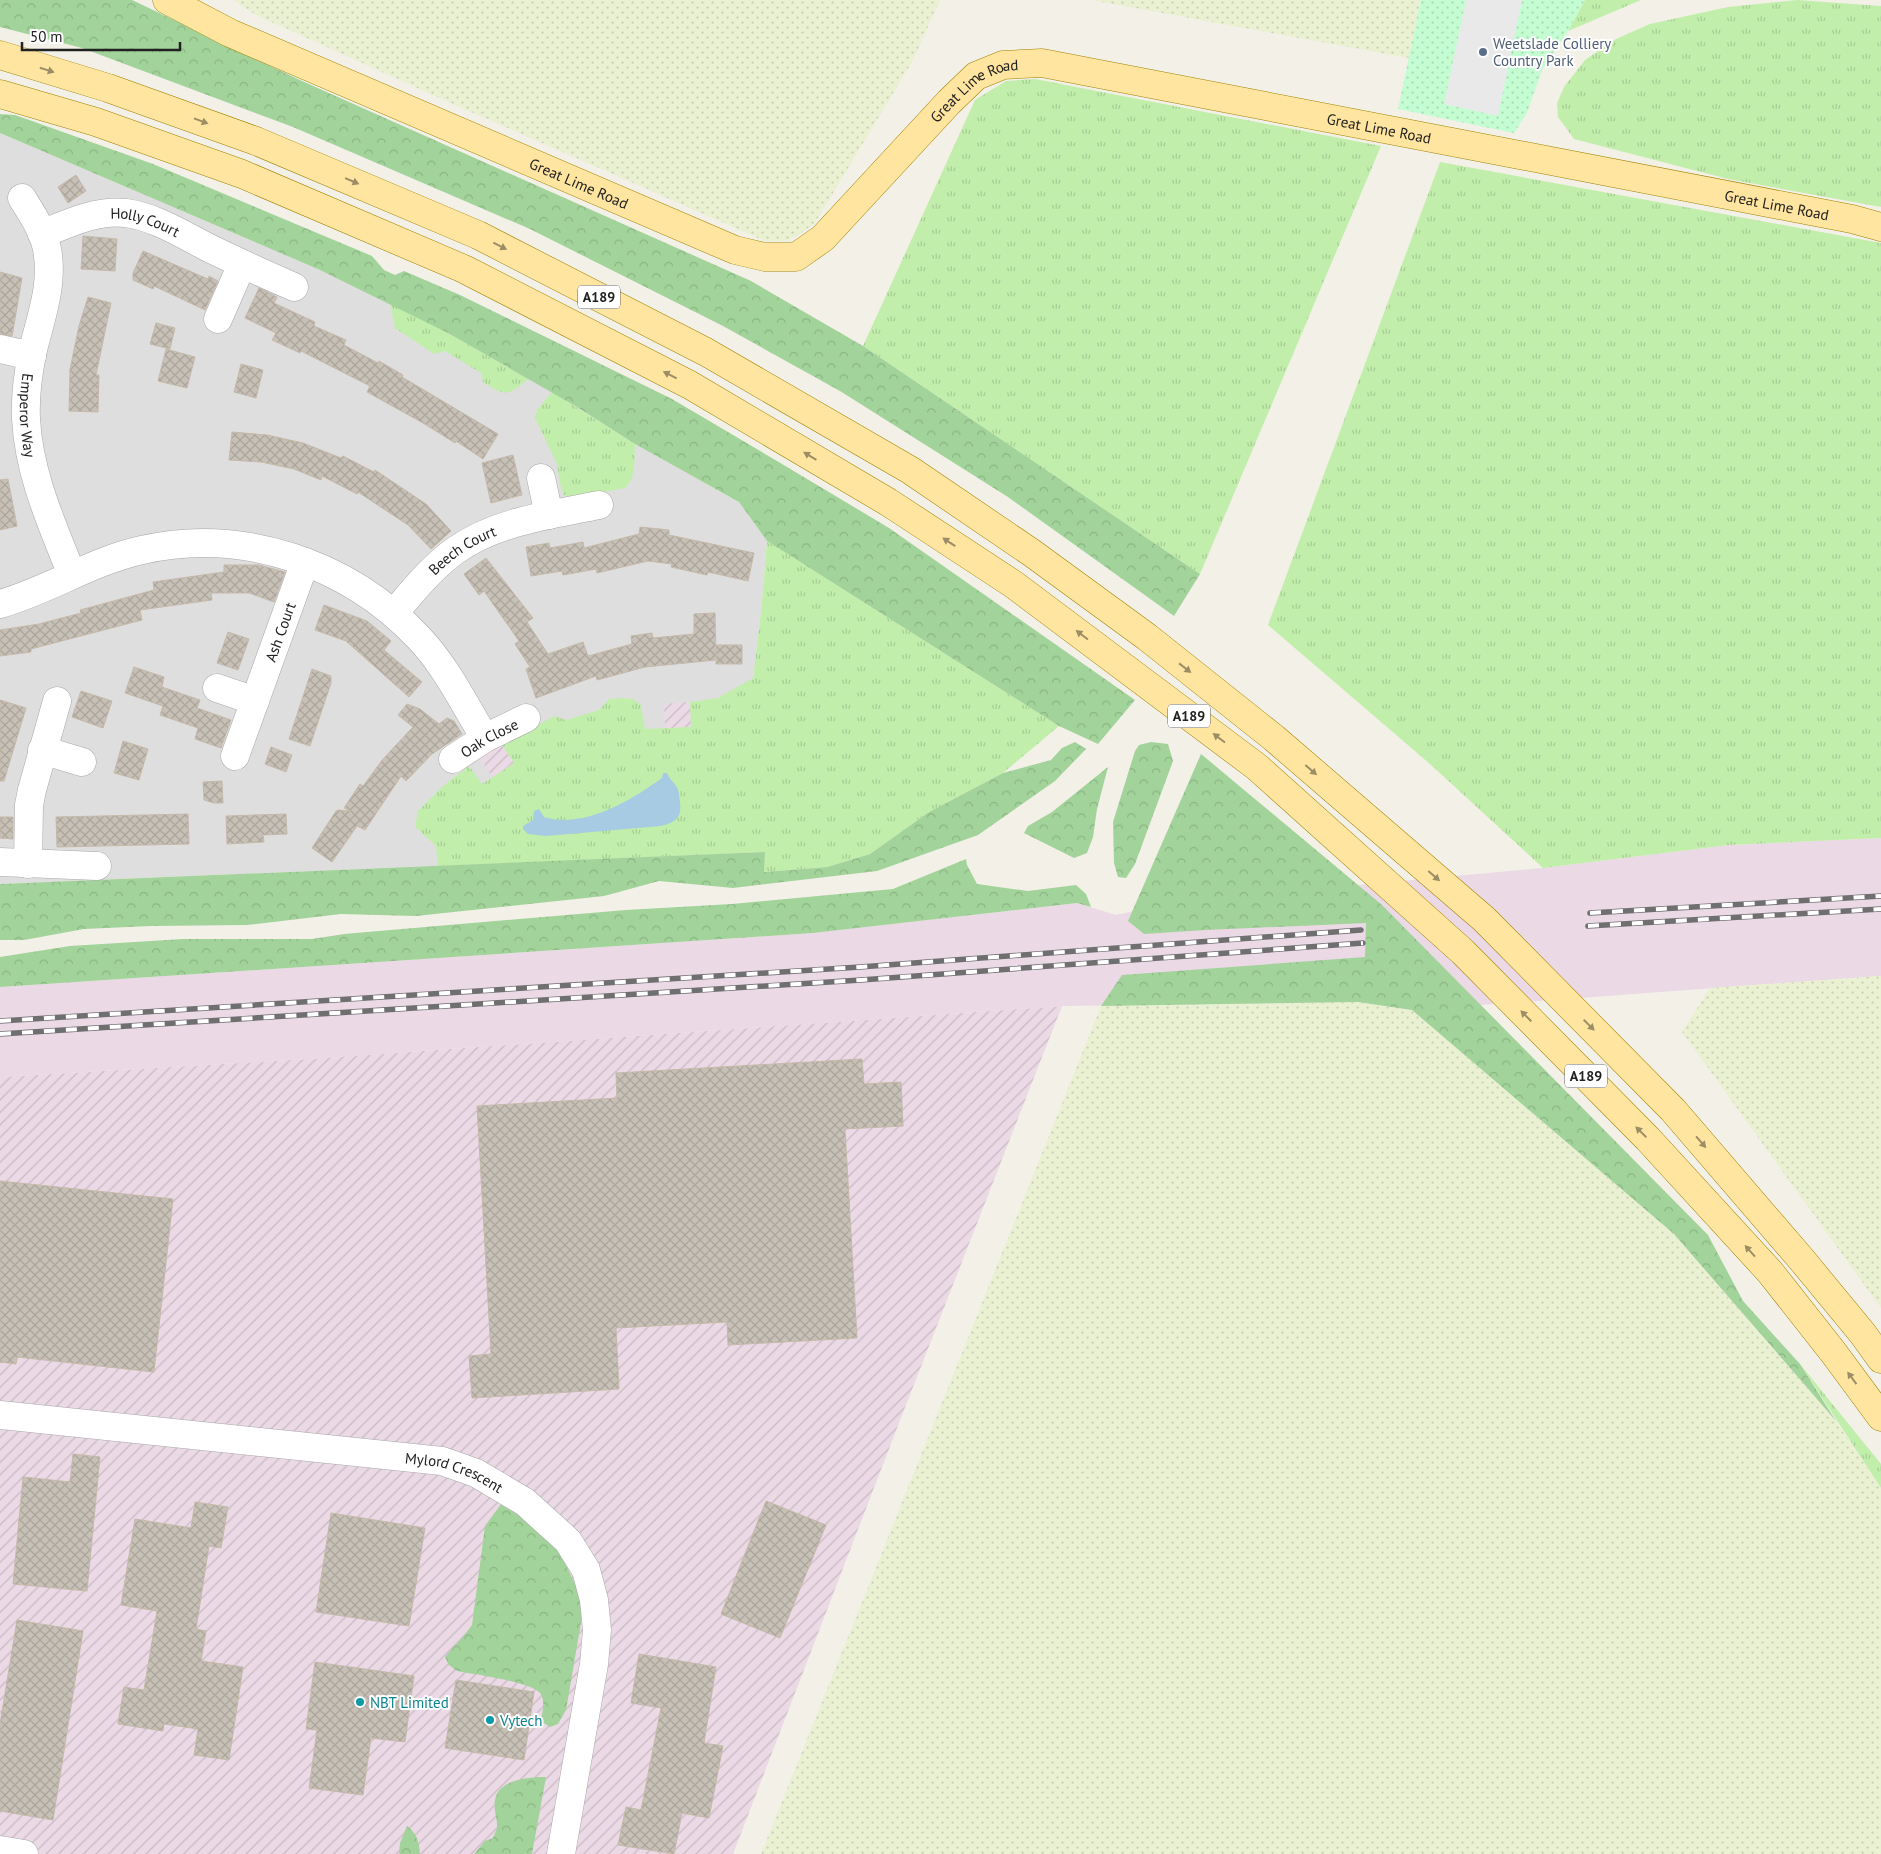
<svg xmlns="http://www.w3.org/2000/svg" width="1881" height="1854" viewBox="0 0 1881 1854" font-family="'PT Sans',sans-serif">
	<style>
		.residential { fill: #dfdede }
		.industrial { fill: url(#industrial-furrows) }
		.railway { fill: #ebd9e5 }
		.farmland { fill: url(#farmland-dots) }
		.grass { fill: url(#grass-tufts) }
		.forest { fill: url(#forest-crowns) }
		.park { fill: url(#park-dots) }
		.parking { fill: #e9e9e9 }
		.water { fill: #a6cbe2 }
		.building { fill: url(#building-cross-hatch); stroke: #c5b9a9 }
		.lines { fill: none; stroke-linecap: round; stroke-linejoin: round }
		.minor-casing { stroke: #a8a8a8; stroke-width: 29 }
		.major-casing { stroke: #9e8300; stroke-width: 29 }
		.minor { stroke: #fff; stroke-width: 28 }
		.major { stroke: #ffe59f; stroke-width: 28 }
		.rail-casing { stroke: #6f6f6f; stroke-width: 5.5 }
		.rail { stroke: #fff; stroke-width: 4; stroke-dasharray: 11; stroke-linecap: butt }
		.oneway { fill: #9b8d66 }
		.service-dot { fill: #5c6f8a; stroke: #fff; stroke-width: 2 }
		.culture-dot { fill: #0f9aa8; stroke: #fff; stroke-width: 2 }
		.labels { text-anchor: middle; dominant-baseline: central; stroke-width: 4; stroke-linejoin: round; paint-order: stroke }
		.shield { fill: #fff; stroke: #646464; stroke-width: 1 }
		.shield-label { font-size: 14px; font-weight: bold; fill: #212121 }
		.service-label { font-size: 15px; fill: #4e5e75; stroke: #fff; text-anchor: start }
		.street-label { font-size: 15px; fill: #212121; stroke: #fff }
		.culture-label { font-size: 15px; fill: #0d838f; stroke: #fff; text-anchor: start }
	</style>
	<defs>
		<pattern id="industrial-furrows" width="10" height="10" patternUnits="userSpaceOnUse" patternTransform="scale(1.25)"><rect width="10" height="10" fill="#ebd9e5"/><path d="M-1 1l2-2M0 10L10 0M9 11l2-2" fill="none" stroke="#c9bac4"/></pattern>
		<pattern id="farmland-dots" width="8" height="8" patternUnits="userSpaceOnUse" patternTransform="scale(1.25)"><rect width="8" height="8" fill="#eaf1d2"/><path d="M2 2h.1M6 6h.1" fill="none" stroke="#c8ceb4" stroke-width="1.8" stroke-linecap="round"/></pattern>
		<pattern id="grass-tufts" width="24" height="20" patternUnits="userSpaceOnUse" patternTransform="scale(1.25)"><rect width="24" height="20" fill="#c2eeab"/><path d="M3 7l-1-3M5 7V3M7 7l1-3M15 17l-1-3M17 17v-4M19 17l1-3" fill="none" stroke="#a6cc93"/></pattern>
		<pattern id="forest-crowns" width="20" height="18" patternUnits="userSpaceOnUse" patternTransform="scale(1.25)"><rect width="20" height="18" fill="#a2d39a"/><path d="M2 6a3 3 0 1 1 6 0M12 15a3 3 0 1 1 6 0" fill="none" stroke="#8bb584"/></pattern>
		<pattern id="park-dots" width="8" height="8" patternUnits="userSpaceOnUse" patternTransform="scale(1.25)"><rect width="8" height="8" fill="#c3fdd1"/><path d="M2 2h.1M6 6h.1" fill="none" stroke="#a7d9b3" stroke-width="1.8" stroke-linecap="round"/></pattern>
		<pattern id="building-cross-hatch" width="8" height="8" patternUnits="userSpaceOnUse" patternTransform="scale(1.25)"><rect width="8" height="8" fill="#c7c0b6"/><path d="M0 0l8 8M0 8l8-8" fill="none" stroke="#aba59c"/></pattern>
	</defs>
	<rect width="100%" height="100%" fill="#f2f0e7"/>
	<path class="residential" d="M0 133 320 270 390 303 448 333 577 407 635 444 739 502 767 541 761 612 753 678 765 852 0 884Z"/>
	<path class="industrial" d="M690 702 691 727 665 728 664 704Z
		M501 743 514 763 493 778 479 757Z
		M1062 1006 904 1410 733 1854H0V1077L308 1059Z"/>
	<path class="railway" d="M1881 838V976L1412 1010 1358 1002 1062 1006 308 1059 0 1077V987L813 933 1077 903 1116 915 1144 909 1359 885 1543 868 1729 845Z"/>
	<path class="farmland" d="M233 0H940L913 60 815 223 797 236 784 241H765L444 100 256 15Z
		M1091 0H1421L1409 58Z
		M1881 976V1308L1682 1032 1710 988Z
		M1358 1002 1412 1010 1674 1234 1836 1421 1881 1488V1854H761L1101 1006Z"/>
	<path class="grass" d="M1585 0H1641L1568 31Z
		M1797 0 1881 6V207L1728 179 1574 139 1558 117 1557 103 1564 87 1585 60 1616 39 1650 24 1728 7Z
		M1035 79 1381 146 1200 574 863 346 975 100 1006 81Z
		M1440 162 1881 243V838L1729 845 1543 868 1430 764 1268 625Z
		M390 303 448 333 528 379C508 397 504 396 483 382L481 373 445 351 434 354 395 328Z
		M552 392 635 444C634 459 637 477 625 488L572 498 564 495 560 484 557 464 535 418 537 410Z
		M767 541 1059 726 1003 773 929 812 870 854 827 867 763 872 765 852 438 866 436 846 415 827 418 811 443 786 469 766 482 784 514 763 501 743 555 716 566 720 599 710 609 699 622 698 633 699 641 705 645 729 691 727 690 702 718 698 753 678 761 612Z
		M1800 1364 1881 1464V1488Z"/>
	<path class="forest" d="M0 0H132L302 81 751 281 863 346 1200 574 1174 616 1008 497 840 391 723 326 530 229 293 127 82 48 0 27Z
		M0 114 15 115 153 164 372 256 384 270 395 275 404 271 460 295 672 399 777 461 889 528 1135 700 1098 744 1059 726 767 541 739 502 635 444 577 407 448 333 320 270 0 133Z
		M1075 742 1086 749 1055 781 978 835 877 871 733 888 659 881 604 896 416 916 341 914 247 925 150 926 84 929 24 940H0V884L765 852 764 872 827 867 870 854 929 812 1003 773 1051 760 1062 748Z
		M1151 742 1168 744 1173 761 1135 864 1126 878 1118 877 1114 863 1113 822 1135 751 1139 745Z
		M1201 754 1382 905 1708 1235 1743 1301 1800 1364 1836 1421 1674 1234 1412 1010 1358 1002 1101 1006 1122 975 1365 957 1366 923 1205 930 1144 934 1128 921Z
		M1108 767 1097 809 1093 837 1087 853 1074 858 1024 833 1028 826 1052 812Z
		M966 859 967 865 977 884 1028 891 1076 885 1086 894 1091 907 1077 903 813 933 0 987V957L70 946 183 939H312L344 934 626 910 732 904 893 889Z
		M501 1504 541 1530 561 1555 576 1586 583 1611 566 1710 558 1724 550 1727 541 1721C542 1713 546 1700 540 1693 531 1682 473 1674 457 1671L449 1665 445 1657C454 1646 464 1637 472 1625L485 1526Z
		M546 1777 532 1854H474L485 1841 493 1838C494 1835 497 1830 497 1827 498 1820 493 1809 495 1800 498 1779 530 1777 546 1777Z
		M407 1826C417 1833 419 1842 420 1854H399L400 1843Z"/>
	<path class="park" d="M1421 0H1585L1568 31 1542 70 1527 113 1514 133 1398 109Z"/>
	<path class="parking" d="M1466 0H1522L1498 116 1444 104Z"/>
	<path class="water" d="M663 773H667C669 779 673 781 676 786 679 790 679 796 680 802 682 818 676 822 661 826L546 836 528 834 523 829V826L533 820 534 811 539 809 544 817C584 829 630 801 662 778Z"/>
	<path class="building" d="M76 175 86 191 68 203 58 187Z
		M83 236 117 239 115 271 81 269Z
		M143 251 208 279 209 276 218 281 205 310 154 286 153 289 133 280V273Z
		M0 272 22 278 12 336 0 334Z
		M259 288 277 297 274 303 315 322 314 326 346 340 344 345 378 363 379 361 403 375 402 377 498 434 483 459 456 441 455 443 423 423 367 392 370 386 301 351 300 353 272 340 276 333 245 318Z
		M88 297 111 303 96 375H99L98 412 69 411 70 369 79 326Z
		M156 323 175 328 170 349 150 344Z
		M166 349 195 357 187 388 158 381Z
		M241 364 263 370 256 398 234 392Z
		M232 432 267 435 303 443 341 458 343 456 374 472 375 470 426 504 451 531 431 549 408 525 358 492 357 494 322 476 321 480 294 469 261 462 229 460Z
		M513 455 522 495 491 503 482 463Z
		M8 479 17 526 0 530V480Z
		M640 527 669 530V535L754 553 748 581 708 572 707 575 671 567 672 564 648 561 597 573 596 569 563 575 562 571 531 576 526 547 549 543 550 548 583 542 584 548 639 534Z
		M486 558 533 618 527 622 548 654 583 642 588 656 632 644 631 636 652 633 653 638 694 634V614L715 613 716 657V645H742V664H716V660L645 667 597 680 596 676 536 698 526 669 530 667 515 644 519 641 484 591 479 595 464 574Z
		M224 565H259L285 572 274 602 249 593H211L212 600 140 610 142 620 31 649V652L0 656V630L39 624 81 613 80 610 154 590 153 582 224 572Z
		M324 605 367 621 391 641 384 650 422 682 409 697 346 641 315 630Z
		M228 632 249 639 238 670 217 663Z
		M134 667 164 677 162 687 200 700 197 708 231 720 221 748 195 739 198 728 160 715 163 706 125 693Z
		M312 669 331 676V683L310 746 289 739Z
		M81 691 112 701 103 728 72 717Z
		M0 700 26 708 4 781H0Z
		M407 704 420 709 439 724 447 718 454 721 462 734 432 754 406 781 401 776 365 830 357 826 332 862 312 848 336 811 338 810 351 811 344 808 360 784 363 786 383 759 413 727 398 715Z
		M123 741 148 749 139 780 114 773Z
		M271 747 292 755 286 772 265 764Z
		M222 781 223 803H214L204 800 203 782Z
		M188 814 189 844 57 847 56 817Z
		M286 814 287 834 263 835 264 842 227 844 226 816Z
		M0 817H13V839L0 838Z
		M862 1059 864 1084 901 1082 903 1126 845 1129 857 1338 728 1345 727 1322 616 1328 619 1389 472 1398 469 1356 491 1354 477 1106 617 1098 616 1073Z
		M0 1181 173 1199 154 1372 17 1357 16 1364 0 1362Z
		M73 1454 100 1457 87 1591 13 1584 23 1477 70 1482Z
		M766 1501 826 1525 780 1638 721 1614Z
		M195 1502 228 1507 221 1548 209 1546 196 1629 206 1631 201 1661 243 1667 229 1760 194 1755 198 1729 164 1724 163 1731 118 1724 124 1687 144 1690 157 1611 121 1605 135 1519 191 1528Z
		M331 1513 425 1528 409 1626 316 1612Z
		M17 1620 83 1631 53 1820 0 1811V1724Z
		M639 1654 716 1667 704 1743 723 1746 709 1818 682 1813 674 1854 618 1845 626 1807 641 1810 661 1708 631 1703Z
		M315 1662 414 1676 405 1742 371 1738 363 1795 309 1788 317 1730 306 1729Z
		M456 1680 534 1692 524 1760 445 1748Z"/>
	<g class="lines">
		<g class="minor-casing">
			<g id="minor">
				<path id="s1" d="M22 198C32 214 43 230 47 249 54 286 40 319 32 354 28 374 25 398 26 419 29 475 52 524 72 575"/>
				<path id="s2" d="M42 234C69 223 96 210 126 213 156 217 185 236 211 249 238 262 266 275 294 287"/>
				<path d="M218 319 242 264"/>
				<path d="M0 349 32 356"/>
				<path d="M541 478 549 515"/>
				<path d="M0 604C49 590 92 561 142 550 242 527 348 563 418 637 446 666 464 704 485 738"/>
				<path id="s3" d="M394 613C413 591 432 567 456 550 498 521 550 515 599 505"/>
				<path d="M217 688 255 701"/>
				<path d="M42 750 82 762"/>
				<path id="s4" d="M235 756 305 562"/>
				<path id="s5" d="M453 759 485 738 526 718"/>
				<path d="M0 862 97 866"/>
				<path d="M28 864 29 805 32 790 57 701"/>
				<path id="s6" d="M0 1415 442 1461 476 1473 525 1502 568 1541 586 1570 594 1600 597 1630 594 1664 561 1854"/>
				<path d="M0 1850 24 1854"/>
			</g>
		</g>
		<g class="major-casing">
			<g id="major">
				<path id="s7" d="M167 0 230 33 735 250 765 257H796L823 238 949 102 976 76 1003 65 1042 63 1852 219 1881 227"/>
				<path d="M0 55 108 88 256 141 478 235 706 352 910 470 1032 553 1147 637 1274 738 1484 919 1673 1110 1802 1260 1863 1334 1881 1359"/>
				<path d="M0 94 96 122 242 174 464 269 690 385 888 502 1013 584 1257 767 1463 952 1648 1139 1770 1272 1833 1352 1881 1417"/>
			</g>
		</g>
		<use href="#minor" class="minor"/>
		<use href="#major" class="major"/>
		<g class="rail-casing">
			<path id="rail" d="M1590 913 1881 896
				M1588 926 1881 909
				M0 1021 860 967 1361 930
				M0 1034 861 980 1363 943"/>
		</g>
		<use href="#rail" class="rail"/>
	</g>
	<defs><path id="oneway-solid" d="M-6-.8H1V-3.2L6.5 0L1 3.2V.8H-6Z" transform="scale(1.25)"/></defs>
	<g class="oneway">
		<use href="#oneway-solid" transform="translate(47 70) rotate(17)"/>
		<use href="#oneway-solid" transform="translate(201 121) rotate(20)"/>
		<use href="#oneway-solid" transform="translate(352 181) rotate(23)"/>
		<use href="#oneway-solid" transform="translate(500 246) rotate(27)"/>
		<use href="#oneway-solid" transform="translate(670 375) rotate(-153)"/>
		<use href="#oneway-solid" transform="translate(810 456) rotate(-149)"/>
		<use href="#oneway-solid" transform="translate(949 542) rotate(-147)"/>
		<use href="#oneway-solid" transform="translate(1082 635) rotate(-143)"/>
		<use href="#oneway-solid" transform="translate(1185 668) rotate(38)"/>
		<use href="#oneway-solid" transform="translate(1219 738) rotate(-143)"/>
		<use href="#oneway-solid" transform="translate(1311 770) rotate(41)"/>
		<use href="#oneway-solid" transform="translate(1434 876) rotate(41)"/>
		<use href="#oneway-solid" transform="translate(1526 1016) rotate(-135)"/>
		<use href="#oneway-solid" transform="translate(1589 1025) rotate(45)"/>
		<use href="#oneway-solid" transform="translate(1641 1132) rotate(-135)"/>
		<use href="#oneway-solid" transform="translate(1701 1142) rotate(49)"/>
		<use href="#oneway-solid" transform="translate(1750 1251) rotate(-132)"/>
		<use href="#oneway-solid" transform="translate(1852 1378) rotate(-126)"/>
	</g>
	<circle class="service-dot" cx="1483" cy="52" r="5"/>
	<g class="culture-dot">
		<circle cx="360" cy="1702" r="5"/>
		<circle cx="490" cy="1720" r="5"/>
	</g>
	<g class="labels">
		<g class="shield">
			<rect x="578" y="285.5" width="42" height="23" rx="4"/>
			<rect x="1168" y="704.5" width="42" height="23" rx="4"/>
			<rect x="1565" y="1064.5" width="42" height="23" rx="4"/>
		</g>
		<g class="shield-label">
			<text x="599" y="297">A189</text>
			<text x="1189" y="716">A189</text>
			<text x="1586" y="1076">A189</text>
		</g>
		<g class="service-label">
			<text x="1493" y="43">Weetslade Colliery<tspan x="1493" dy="17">Country Park</tspan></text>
		</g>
		<g class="street-label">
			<text stroke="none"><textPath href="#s7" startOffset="930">Great Lime Road</textPath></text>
			<text stroke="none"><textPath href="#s7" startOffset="1350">Great Lime Road</textPath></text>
			<text stroke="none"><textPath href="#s7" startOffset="451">Great Lime Road</textPath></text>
			<text stroke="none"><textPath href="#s7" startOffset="1755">Great Lime Road</textPath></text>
			<text stroke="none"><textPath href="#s2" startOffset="108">Holly Court</textPath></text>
			<text stroke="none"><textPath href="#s1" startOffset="226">Emperor Way</textPath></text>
			<text stroke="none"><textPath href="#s3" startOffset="94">Beech Court</textPath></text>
			<text stroke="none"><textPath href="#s4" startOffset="132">Ash Court</textPath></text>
			<text stroke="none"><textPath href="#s5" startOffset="42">Oak Close</textPath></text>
			<text stroke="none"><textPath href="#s6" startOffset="459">Mylord Crescent</textPath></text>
		</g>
		<g class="culture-label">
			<text x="370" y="1702">NBT Limited</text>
			<text x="500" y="1720">Vytech</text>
		</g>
	</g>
	<path d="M22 42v8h158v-8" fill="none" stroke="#212121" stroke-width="2.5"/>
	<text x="30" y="42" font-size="15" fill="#212121" stroke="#ffffff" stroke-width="4" paint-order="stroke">50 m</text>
</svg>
